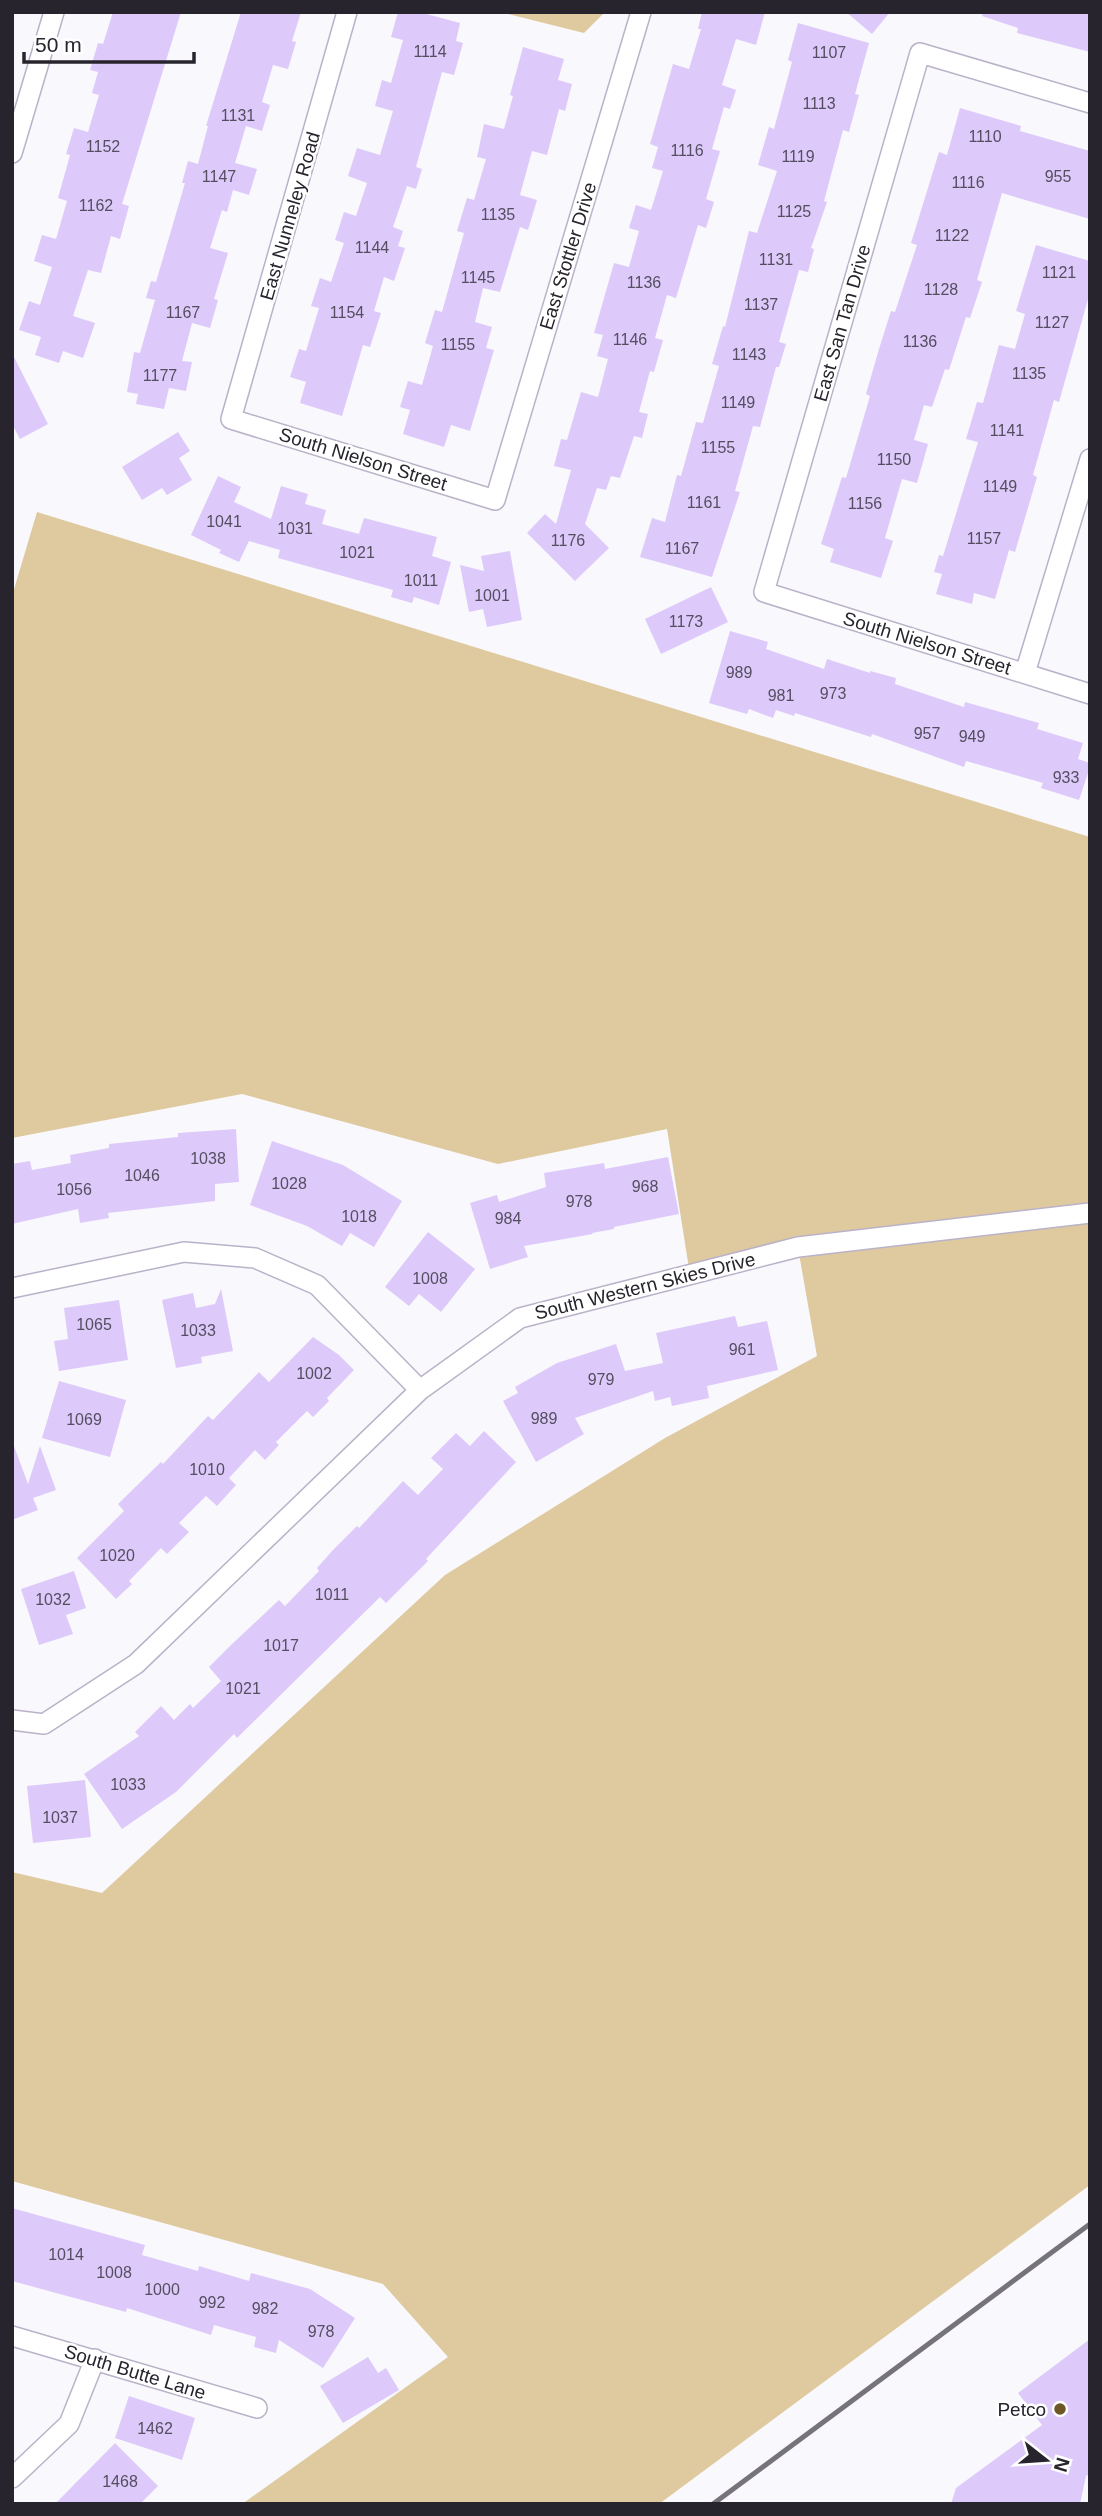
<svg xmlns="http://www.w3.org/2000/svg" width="1102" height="2516" viewBox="0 0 1102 2516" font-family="Helvetica,sans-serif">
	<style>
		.green { fill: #dfca9f }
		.building { fill: #ddcafb }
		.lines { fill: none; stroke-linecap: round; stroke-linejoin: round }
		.minor-casing { stroke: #bab2c8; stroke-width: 22 }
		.minor { stroke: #fff; stroke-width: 19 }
		.rail { stroke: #76737b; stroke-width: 5 }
		.poi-dot { fill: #6d5726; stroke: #fff; stroke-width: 2.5 }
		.labels { text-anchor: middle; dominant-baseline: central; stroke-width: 5; stroke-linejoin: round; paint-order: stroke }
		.number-label { font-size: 16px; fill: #554e60 }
		.street-label { font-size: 19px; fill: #28242d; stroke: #fff }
		.poi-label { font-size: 19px; fill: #28242d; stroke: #fff; text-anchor: end }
	</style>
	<rect width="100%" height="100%" fill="#f9f8fc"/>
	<path class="green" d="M500 12H605L584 33Z
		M37 512 1090 837V2185L659 2504H242L448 2357 383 2284 12 2181V1872L102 1893 445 1575 665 1438 817 1356 798 1248 690 1275 667 1129 498 1164 242 1094 12 1138V596Z"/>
	<path class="building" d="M113 12H181L122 204 129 206 120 239 111 236 101 273 88 270 73 316 95 323 83 358 63 351 59 363 35 355 41 337 19 330 29 301 40 305 52 267 34 261 42 235 56 239 67 201 58 198 70 155 66 154 74 128 88 132 99 95 92 93 98 72 90 70 98 43 103 44Z
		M241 12H301L292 41 296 42 288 69 273 65 262 102 270 105 262 131 246 126 235 163 257 169 249 195 233 190 227 212 222 210 210 248 228 253 214 299 218 300 210 328 192 323 182 361 192 362 186 391 169 388 164 409 136 404 138 394 127 392 134 352 140 353 155 300 146 298 151 281 156 282 185 183H182L188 161 198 164 208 126H206Z
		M398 12H419L460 23 456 41 463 43 454 75 442 72 416 167 422 169 416 189 407 186 393 227 403 231 398 246 405 248 394 281 384 277 374 311 381 313 370 347 363 345 342 416 300 403 306 382 290 377 299 349 306 351 319 308 311 306 320 278 331 282 344 243 335 240 344 212 356 216 367 183 348 176 357 148 380 155 393 111 375 106 382 80 391 83 403 40 391 37Z
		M702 12H765L756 45 736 39 722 85 736 90 730 109 724 107 712 149 720 151 706 199 714 202 706 228 698 225 676 298 667 295 655 338 663 340 654 372 650 371 639 412 648 414 642 438 634 436 620 478 611 476 606 490 597 488 585 524 609 548 575 581 527 533 545 514 556 524 571 470 554 466 561 439 567 440 581 392 598 397 608 359 597 356 603 335 594 333 614 263 629 267 639 231 629 228 636 205 651 210 663 171 652 168 658 147 650 144 673 64 689 69 701 29H698Z
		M846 12H890L872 34Z
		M983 12H1090V52L1017 33 1018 28 982 16Z
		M798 23 869 43 855 94 859 95 849 132 843 130 824 201 827 202 811 248 814 249 808 272 799 270 779 342 786 344 779 367H776L760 427 753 426 735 491 740 492 712 577 640 557 652 518 665 522 677 475 681 476 696 422 703 423 719 366 712 364 723 326 725 327 749 231 757 233 777 171 758 165 769 127 774 129 792 62 788 60Z
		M523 47 564 59 558 80 572 84 565 111 559 109 547 155 532 151 520 195 537 200 528 230 520 227 500 292 483 288 475 322 492 327 486 348 494 350 470 431 451 425 444 447 403 434 410 410 400 407 408 381 422 385 433 346 425 343 435 310 442 312 464 233 457 231 467 198 474 200 486 159 477 157 484 124 504 129 513 96 510 95Z
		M960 108 1021 126 1020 131 1090 151V219L1002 193 977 280 982 282 970 318 966 317 949 370 945 369 932 407 924 405 914 440 928 444 917 483 902 479 885 538 893 541 881 578 830 562 834 549 821 544 842 477 846 478 870 396 866 394 879 349 891 311 895 312 917 245 911 243 939 152 947 155Z
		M1036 245 1090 261V292L1059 402 1054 400 1033 475 1037 477 1015 552 1009 550 995 599 974 593 972 604 936 594 942 574 934 572 939 555 943 556 978 442 966 439 977 402 983 403 999 345 1015 349 1025 314 1016 311Z
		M12 353 48 424 20 439 12 424Z
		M178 432 190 451 179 458 192 480 167 495 162 488 142 500 122 467Z
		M218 476 241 487 234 502 271 519 281 486 308 494 305 504 326 510 322 524 359 534 364 518 437 537 432 556 451 562 439 605 414 597 412 603 391 597 393 590 278 558 280 550 249 541 239 562 219 553 221 550 191 535Z
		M510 551 522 620 487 627 483 609 469 612 460 565 484 571 481 556Z
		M711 587 728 622 661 654 645 619Z
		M730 631 768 642 766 649 824 669 827 659 870 673V671L896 678 895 684 964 707 965 702 1039 723 1037 729 1083 743 1078 759 1090 763V767L1079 800 1041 788 1043 783 966 761 964 767 872 734 871 737 795 713 794 716 776 710 773 718 749 709 747 714 709 703Z
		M236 1129 239 1182 215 1184V1201L108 1213 109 1218 80 1223 78 1209 12 1224V1164L30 1161 32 1170 71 1163 70 1155 109 1148V1144L178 1137V1133Z
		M272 1141 343 1165 402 1201 374 1247 350 1233 342 1246 307 1226 250 1205Z
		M668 1157 679 1214 614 1227V1229L592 1233 593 1234 524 1246 528 1257 490 1269 470 1203 497 1195 499 1202 546 1187 544 1173 604 1163 605 1169Z
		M428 1232 475 1269 441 1312 419 1294 409 1306 385 1287Z
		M221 1289 233 1351 201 1357 202 1363 176 1368 162 1300 193 1293 196 1308 215 1304Z
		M119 1300 128 1360 59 1371 54 1341 68 1339 64 1308Z
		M735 1316 738 1327 767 1321 778 1370 707 1386 709 1398 672 1406 670 1397 655 1401 653 1391 575 1418 584 1434 536 1462 503 1401 518 1393 515 1387 557 1363 616 1344 625 1371 663 1363 656 1333Z
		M313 1337 339 1355 354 1370 327 1398 329 1401 313 1417 307 1411 276 1442 279 1445 265 1460 255 1450 229 1478 236 1485 217 1506 206 1496 179 1523 189 1532 167 1554 161 1548 129 1581 132 1584 116 1599 77 1558 124 1511 118 1504 161 1462 163 1464 208 1416 213 1420 259 1372 269 1382Z
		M59 1381 126 1400 110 1457 42 1438Z
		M484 1431 516 1462 426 1559 428 1561 386 1603 380 1597 237 1738 234 1734 176 1792 122 1829 84 1774 139 1736 135 1732 161 1706 174 1720 190 1704 193 1708 221 1681 209 1667 230 1646 279 1600 285 1606 319 1571 317 1568 333 1550 357 1526 359 1528 403 1481 418 1495 443 1469 431 1458 456 1433 470 1446Z
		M14 1446 28 1484 40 1446 56 1490 33 1498 38 1510 12 1520V1447Z
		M74 1571 86 1608 66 1615 73 1634 39 1645 21 1589Z
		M85 1780 91 1837 33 1843 27 1786Z
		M12 2208 145 2245 142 2255 198 2271 199 2266 249 2281 251 2273 310 2289 355 2318 323 2368 279 2340 276 2353 254 2347 256 2337 214 2325 211 2335 127 2308 126 2312 12 2281Z
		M1090 2339V2474L1086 2476 1080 2504H951L956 2488 1042 2425 1018 2393Z
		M368 2357 378 2373 386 2368 399 2390 343 2423 320 2386Z
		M129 2396 195 2418 182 2460 115 2438Z
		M115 2443 158 2486 140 2504H55Z"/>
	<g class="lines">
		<g class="minor-casing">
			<path id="minor" d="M347 12 231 419 495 500 641 12
				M1090 103 920 53 764 592 1090 694
				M12 153 54 12
				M1025 673 1090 459
				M12 1288 184 1252 255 1258 317 1285 420 1390
				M12 1720 44 1724 136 1664 420 1390 520 1318 798 1247 1090 1213
				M12 2336 257 2408
				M12 2478 69 2424 95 2359"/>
		</g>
		<use href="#minor" class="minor"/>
		<path class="rail" d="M713 2504 1090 2224"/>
	</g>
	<circle class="poi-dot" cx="1060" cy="2409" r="7"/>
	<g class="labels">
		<g class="number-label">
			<text x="430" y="51">1114</text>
			<text x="829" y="52">1107</text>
			<text x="819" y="103">1113</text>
			<text x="238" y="115">1131</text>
			<text x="985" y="136">1110</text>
			<text x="103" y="146">1152</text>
			<text x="687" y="150">1116</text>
			<text x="798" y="156">1119</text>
			<text x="219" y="176">1147</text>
			<text x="1058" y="176">955</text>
			<text x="968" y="182">1116</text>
			<text x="96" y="205">1162</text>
			<text x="794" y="211">1125</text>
			<text x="498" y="214">1135</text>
			<text x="952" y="235">1122</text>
			<text x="372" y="247">1144</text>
			<text x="776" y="259">1131</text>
			<text x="1059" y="272">1121</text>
			<text x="478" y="277">1145</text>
			<text x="644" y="282">1136</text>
			<text x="941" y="289">1128</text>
			<text x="761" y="304">1137</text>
			<text x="183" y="312">1167</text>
			<text x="347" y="312">1154</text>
			<text x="1052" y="322">1127</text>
			<text x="630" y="339">1146</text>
			<text x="920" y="341">1136</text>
			<text x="458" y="344">1155</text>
			<text x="749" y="354">1143</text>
			<text x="1029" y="373">1135</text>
			<text x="160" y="375">1177</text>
			<text x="738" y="402">1149</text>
			<text x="1007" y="430">1141</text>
			<text x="718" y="447">1155</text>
			<text x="894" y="459">1150</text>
			<text x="1000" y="486">1149</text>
			<text x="704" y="502">1161</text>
			<text x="865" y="503">1156</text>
			<text x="224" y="521">1041</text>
			<text x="295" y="528">1031</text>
			<text x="984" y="538">1157</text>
			<text x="568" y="540">1176</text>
			<text x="682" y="548">1167</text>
			<text x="357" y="552">1021</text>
			<text x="421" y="580">1011</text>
			<text x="492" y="595">1001</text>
			<text x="686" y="621">1173</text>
			<text x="739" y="672">989</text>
			<text x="833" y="693">973</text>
			<text x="781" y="695">981</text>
			<text x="927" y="733">957</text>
			<text x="972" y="736">949</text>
			<text x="1066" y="777">933</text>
			<text x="208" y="1158">1038</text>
			<text x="142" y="1175">1046</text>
			<text x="289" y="1183">1028</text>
			<text x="645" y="1186">968</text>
			<text x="74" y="1189">1056</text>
			<text x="579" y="1201">978</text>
			<text x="359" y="1216">1018</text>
			<text x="508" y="1218">984</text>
			<text x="430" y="1278">1008</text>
			<text x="94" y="1324">1065</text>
			<text x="198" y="1330">1033</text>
			<text x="742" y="1349">961</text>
			<text x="314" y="1373">1002</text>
			<text x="601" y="1379">979</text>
			<text x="544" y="1418">989</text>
			<text x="84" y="1419">1069</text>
			<text x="207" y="1469">1010</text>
			<text x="117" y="1555">1020</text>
			<text x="332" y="1594">1011</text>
			<text x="53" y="1599">1032</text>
			<text x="281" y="1645">1017</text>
			<text x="243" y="1688">1021</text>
			<text x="128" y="1784">1033</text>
			<text x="60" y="1817">1037</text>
			<text x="66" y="2254">1014</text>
			<text x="114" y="2272">1008</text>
			<text x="162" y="2289">1000</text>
			<text x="212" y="2302">992</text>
			<text x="265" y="2308">982</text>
			<text x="321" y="2331">978</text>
			<text x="155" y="2428">1462</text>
			<text x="120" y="2481">1468</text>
		</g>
		<g class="street-label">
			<text transform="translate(290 216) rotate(-74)">East Nunneley Road</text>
			<text transform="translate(568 256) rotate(-73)">East Stottler Drive</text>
			<text transform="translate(842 323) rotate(-74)">East San Tan Drive</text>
			<text transform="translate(363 459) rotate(17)">South Nielson Street</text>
			<text transform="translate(927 643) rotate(17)">South Nielson Street</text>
			<text transform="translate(645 1286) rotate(-14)">South Western Skies Drive</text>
			<text transform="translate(135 2372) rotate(17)">South Butte Lane</text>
		</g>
		<g class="poi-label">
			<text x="1046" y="2409">Petco</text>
		</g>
	</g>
	<rect width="1102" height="2516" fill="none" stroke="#28242d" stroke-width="28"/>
	<g transform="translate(1046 2460) rotate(107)" stroke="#ffffff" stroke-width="5" paint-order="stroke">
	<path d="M0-5L12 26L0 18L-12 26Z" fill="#28242d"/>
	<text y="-10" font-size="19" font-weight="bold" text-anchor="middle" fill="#28242d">N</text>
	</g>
	<path d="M24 52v10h170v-10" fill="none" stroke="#28242d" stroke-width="3.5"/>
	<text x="35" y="52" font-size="21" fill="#28242d" stroke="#ffffff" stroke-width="5" paint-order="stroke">50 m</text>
</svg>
